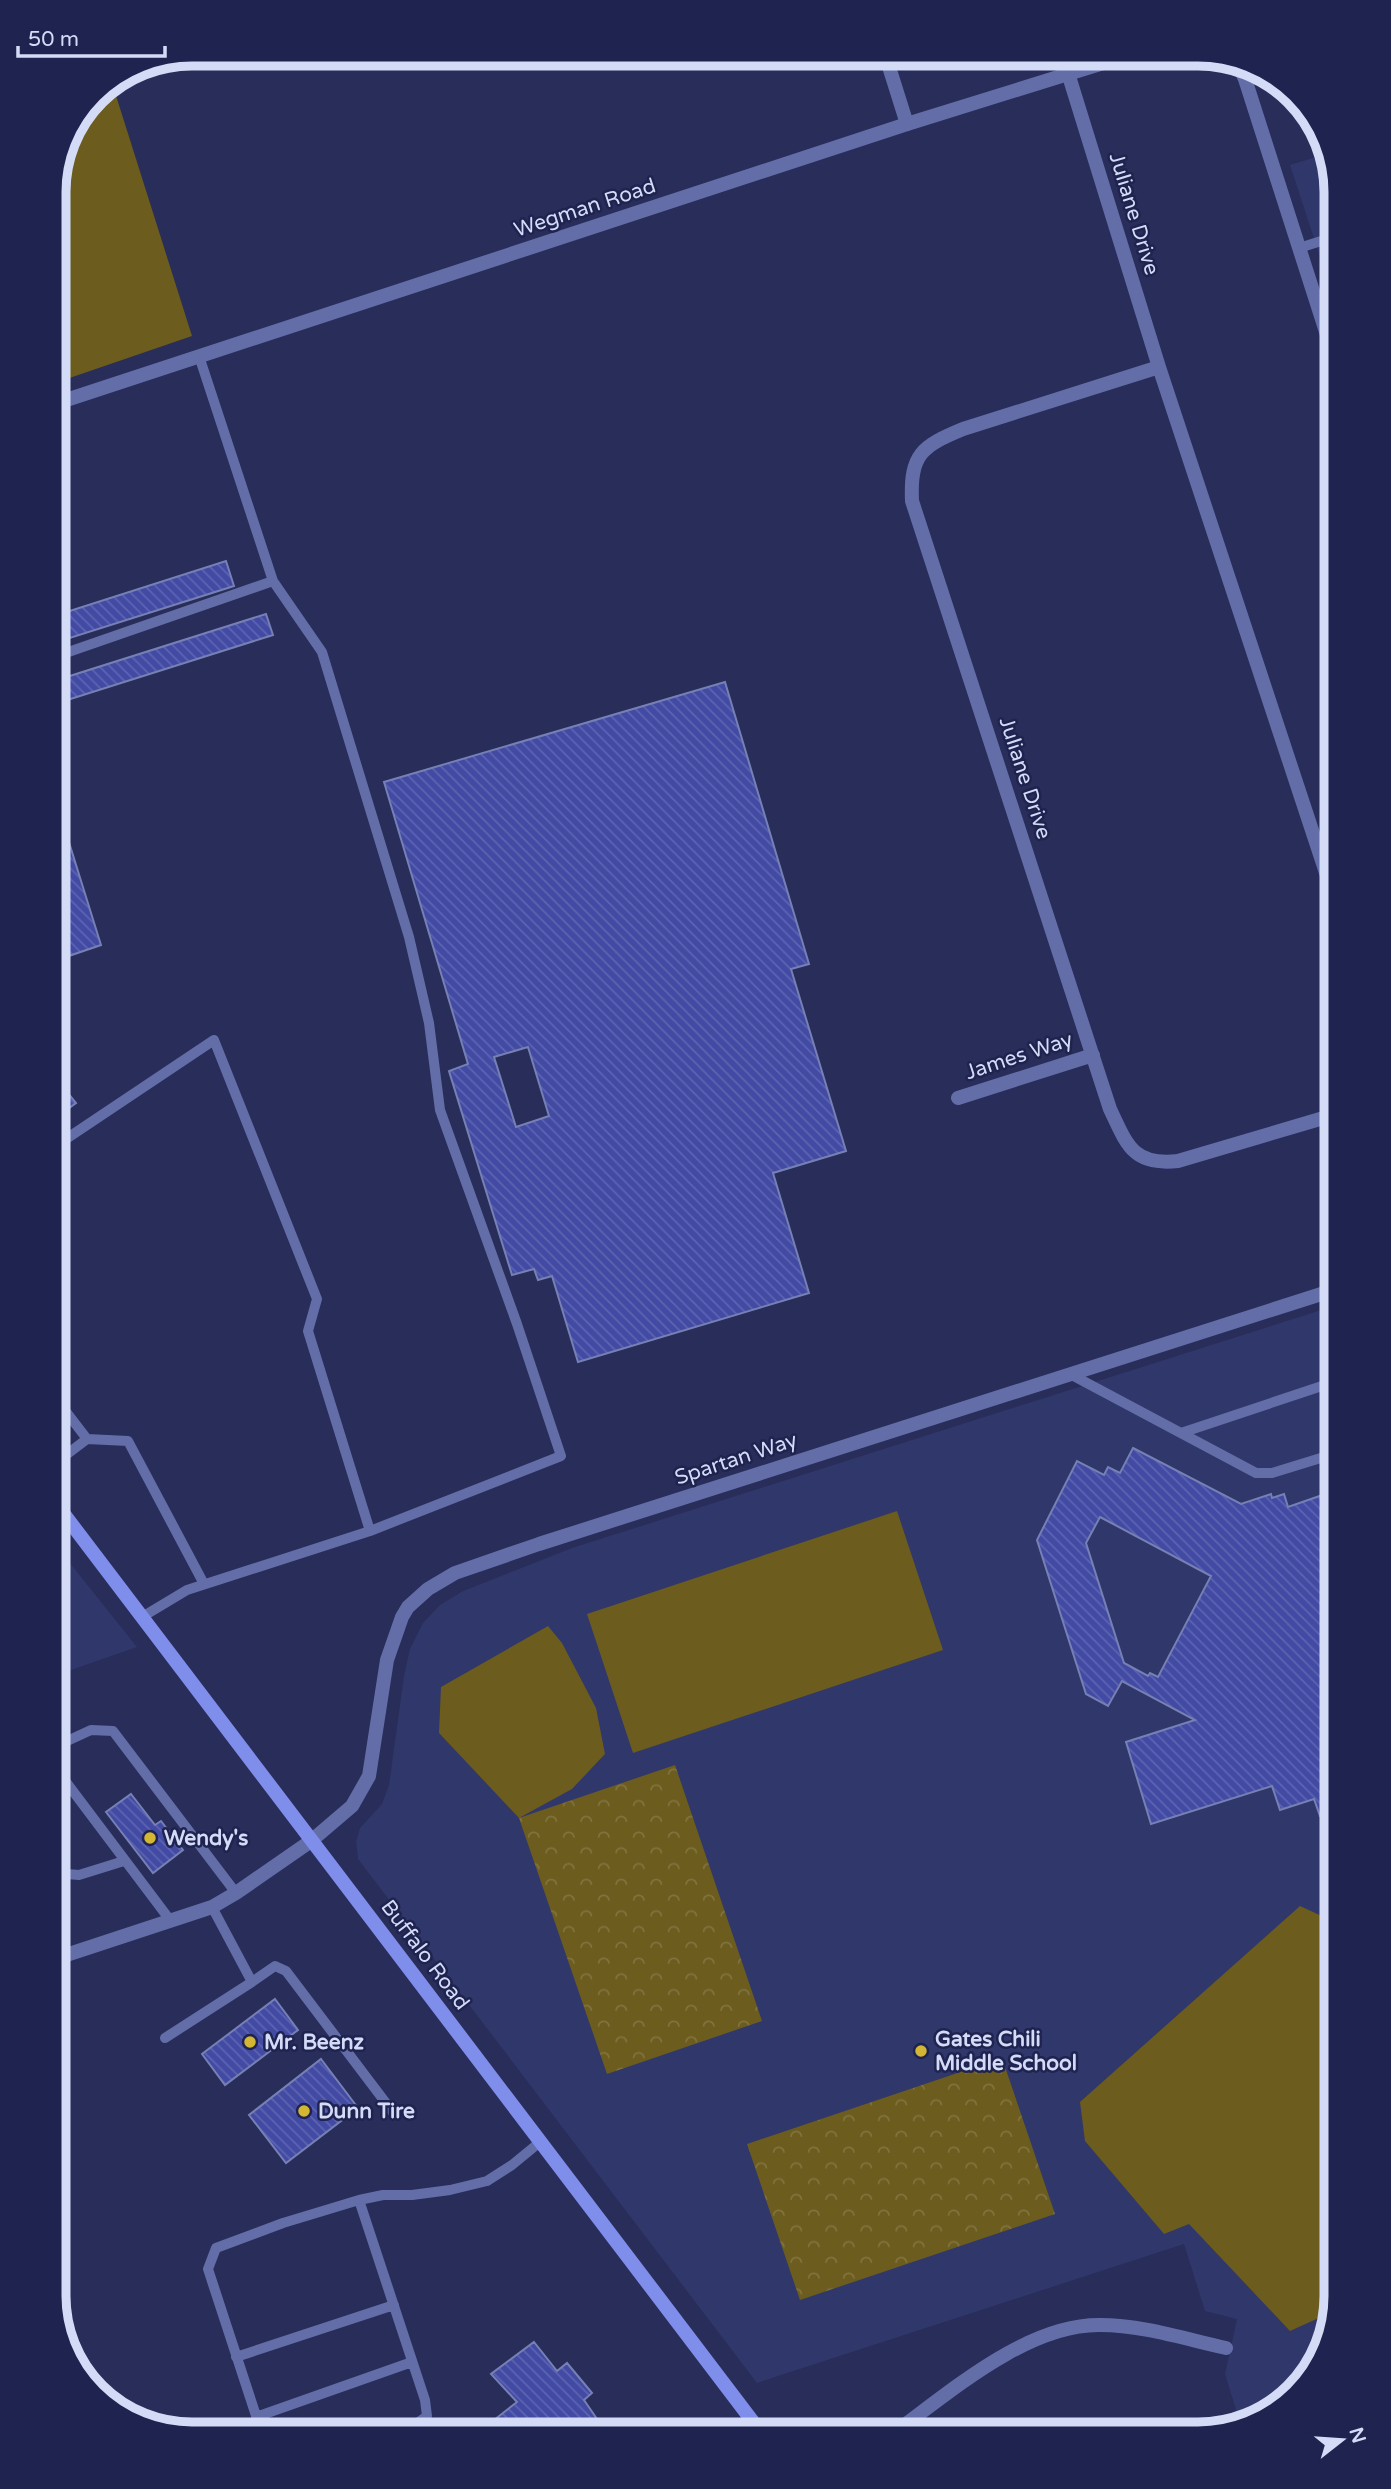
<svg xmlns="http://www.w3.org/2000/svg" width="1391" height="2489" viewBox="0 0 1391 2489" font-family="'Varela Round',sans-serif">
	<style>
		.built { fill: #30376a }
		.grass { fill: #6c5c1d }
		.forest { fill: url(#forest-crowns) }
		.building { fill: url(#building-back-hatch); stroke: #7680b4; stroke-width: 2; fill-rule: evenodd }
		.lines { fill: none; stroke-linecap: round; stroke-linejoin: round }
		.service { stroke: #636ea8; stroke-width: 10 }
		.minor { stroke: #636ea8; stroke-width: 14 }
		.tertiary { stroke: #636ea8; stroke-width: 14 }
		.secondary { stroke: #7f8deb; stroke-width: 14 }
		.poi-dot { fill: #d4b635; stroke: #1e234f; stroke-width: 2.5 }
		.labels { text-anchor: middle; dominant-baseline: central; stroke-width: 5; stroke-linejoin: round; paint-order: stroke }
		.street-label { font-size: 21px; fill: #d4dbf7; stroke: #1e234f }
		.poi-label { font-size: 21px; font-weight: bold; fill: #d4dbf7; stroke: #1e234f; text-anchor: start }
		.rim { fill: none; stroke: #d4dbf7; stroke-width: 9 }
	</style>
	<defs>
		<pattern id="forest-crowns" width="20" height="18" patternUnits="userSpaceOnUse" patternTransform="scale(1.75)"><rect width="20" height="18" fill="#6c5c1d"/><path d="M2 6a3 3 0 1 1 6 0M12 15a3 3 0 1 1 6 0" fill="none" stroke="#80733f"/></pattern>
		<pattern id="building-back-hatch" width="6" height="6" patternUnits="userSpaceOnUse" patternTransform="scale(1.75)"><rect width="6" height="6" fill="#424aa4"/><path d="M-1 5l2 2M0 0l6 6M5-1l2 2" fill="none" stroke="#5c64b1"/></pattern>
	</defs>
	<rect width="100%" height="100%" fill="#282d5a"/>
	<path class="built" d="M1329 153 1337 192V309L1290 165Z
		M1337 1305V2297L1313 2374 1252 2424 1241 2426 1225 2374 1237 2319 1205 2311 1184 2244 757 2383 358 1859 356 1842 360 1828 382 1804 389 1785 404 1676 410 1649 423 1623 440 1605 463 1591 572 1548Z
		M54 1543 137 1647 54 1676Z"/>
	<path class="grass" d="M112 83 192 336 55 383V184L68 133 76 130 74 124 95 94Z
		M897 1511 943 1650 633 1753 587 1614Z
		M548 1626 562 1643 596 1708 605 1754 572 1789 519 1818 439 1733 441 1687Z
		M1300 1906 1337 1923V2297L1332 2312 1290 2331 1189 2224 1164 2234 1085 2141 1080 2102Z"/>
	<path class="forest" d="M675 1765 762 2021 607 2074 519 1818Z
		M1002 2058 1055 2214 800 2300 747 2144Z"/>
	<path class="building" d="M226 561 234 586 54 643V616Z
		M266 614 273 635 61 702 54 681Z
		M725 682 809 964 791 969 846 1151 773 1173 809 1293 578 1362 552 1276 538 1280 534 1269 512 1275 449 1071 468 1064 384 782ZM528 1047 549 1116 516 1127 494 1057Z
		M58 807 101 945 54 961V808Z
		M54 1076 76 1103 54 1119Z
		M1133 1448 1241 1504 1271 1494 1272 1498 1284 1494 1288 1507 1337 1490V1810L1320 1816 1314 1799 1280 1810 1272 1786 1151 1824 1126 1742 1195 1720 1122 1681 1108 1706 1086 1694 1037 1540 1077 1461 1104 1475 1108 1467 1120 1473ZM1100 1517 1211 1576 1158 1677 1150 1673 1148 1676 1124 1663 1086 1543Z
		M131 1794 155 1825 161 1821 183 1850 153 1873 106 1812Z
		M275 1999 298 2030 225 2085 202 2054Z
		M321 2059 358 2108 286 2163 249 2115Z
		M534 2342 557 2371 567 2363 592 2393 584 2400 608 2435H475L517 2402 491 2374Z"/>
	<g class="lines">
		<path class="service" d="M1330 239 1332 218 1337 211
			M1299 248 1337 236
			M199 356 273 581 322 652 409 937 429 1023 440 1110 517 1324 561 1456 370 1531
			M54 657 273 581
			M54 1147 214 1040 317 1299 308 1331 370 1531 187 1590 142 1617
			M1070 1374 1256 1473H1272L1337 1453
			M54 1396 87 1439 128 1441 204 1584
			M1181 1433 1337 1381
			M54 1464 87 1439
			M54 1747 91 1730 113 1731 236 1893
			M54 1766 170 1920
			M54 1861 67 1874 79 1875 124 1861
			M212 1907 252 1982 275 1966 286 1971 395 2115
			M165 2038 252 1982
			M359 2200 425 2400 427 2416 416 2424 385 2435
			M236 2357 394 2305
			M256 2417 412 2362
			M262 2434 208 2269 216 2248 283 2223 359 2200 383 2195H412L450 2190 487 2181 512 2165 540 2142"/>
		<path class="minor" d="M885 54 907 124
			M1239 66 1245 79 1337 366
			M1068 73 1159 367 1337 906
			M1159 367 963 429C922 446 910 454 912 501L1110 1109C1127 1145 1133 1166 1178 1161L1337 1114
			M958 1098 1093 1055
			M54 1959 212 1907 236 1893 311 1841 352 1806 369 1776 387 1660 402 1617 408 1607 428 1589 455 1573 539 1544 1337 1289
			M891 2435C948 2394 1026 2324 1100 2325 1142 2325 1185 2339 1226 2348"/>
		<path class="tertiary" d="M54 404 907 124 1129 55"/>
		<path class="secondary" d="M54 1501 763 2435"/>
	</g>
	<g class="poi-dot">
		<circle cx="150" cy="1838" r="7"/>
		<circle cx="250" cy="2042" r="7"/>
		<circle cx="921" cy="2051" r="7"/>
		<circle cx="304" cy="2111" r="7"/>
	</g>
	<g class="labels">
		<g class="street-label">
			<text transform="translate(585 208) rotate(-18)">Wegman Road</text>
			<text transform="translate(1134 214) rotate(73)">Juliane Drive</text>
			<text transform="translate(1025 778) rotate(72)">Juliane Drive</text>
			<text transform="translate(1019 1056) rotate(-18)">James Way</text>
			<text transform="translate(736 1459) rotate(-18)">Spartan Way</text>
			<text transform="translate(425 1955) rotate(53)">Buffalo Road</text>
		</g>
		<g class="poi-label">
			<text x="164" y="1838">Wendy's</text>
			<text x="935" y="2039">Gates Chili<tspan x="935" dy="24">Middle School</tspan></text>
			<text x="264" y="2042">Mr. Beenz</text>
			<text x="318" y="2111">Dunn Tire</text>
		</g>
	</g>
	<path d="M0 0H1391V2489H0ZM192 66H1198A126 126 0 0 1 1324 192V2296A126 126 0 0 1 1198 2422H192A126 126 0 0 1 66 2296V192A126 126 0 0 1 192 66Z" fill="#1e234f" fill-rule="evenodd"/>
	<path class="rim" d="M192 66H1198A126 126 0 0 1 1324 192V2296A126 126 0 0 1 1198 2422H192A126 126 0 0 1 66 2296V192A126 126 0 0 1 192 66Z"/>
	<g transform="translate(1342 2440) rotate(73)" stroke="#1e234f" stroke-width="5" paint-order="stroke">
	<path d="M0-5L12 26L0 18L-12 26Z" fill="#d4dbf7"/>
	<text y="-10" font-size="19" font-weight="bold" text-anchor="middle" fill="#d4dbf7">N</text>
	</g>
	<path d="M18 46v10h147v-10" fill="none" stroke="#d4dbf7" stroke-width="3.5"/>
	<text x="28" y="46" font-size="21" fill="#d4dbf7" stroke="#1e234f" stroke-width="5" paint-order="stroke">50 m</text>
</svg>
